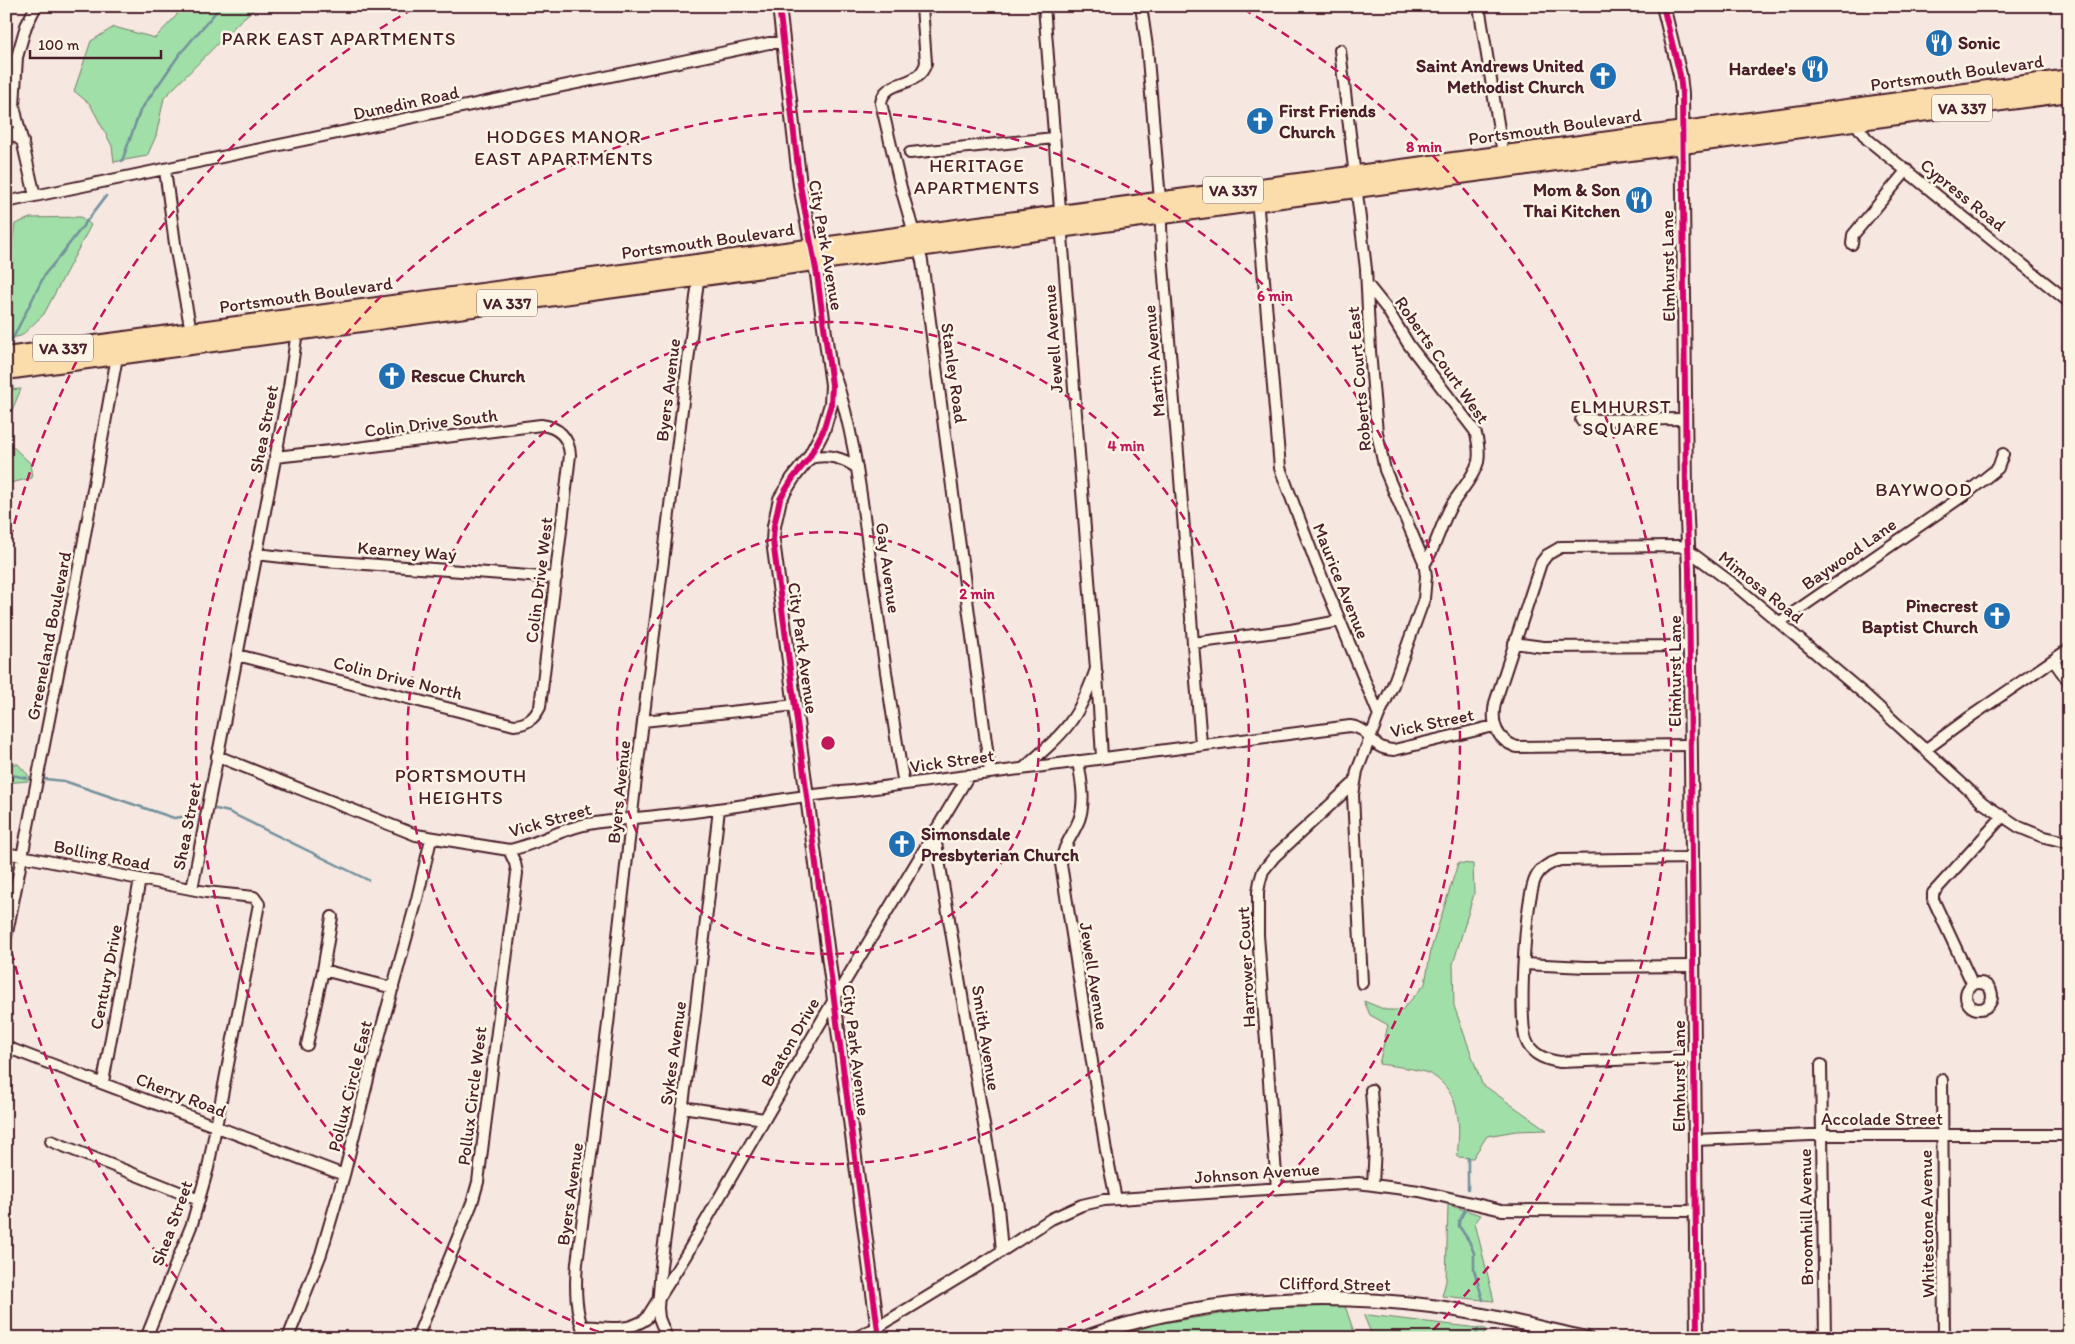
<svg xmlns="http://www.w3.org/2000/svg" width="2075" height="1344" viewBox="0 0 2075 1344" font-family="Itim,sans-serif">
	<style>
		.green { fill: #a0dfa7; stroke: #757f69 }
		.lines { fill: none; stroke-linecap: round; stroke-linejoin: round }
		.stream { stroke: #72919b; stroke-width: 2.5 }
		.minor-casing { stroke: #4a1f2b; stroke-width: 14 }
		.tertiary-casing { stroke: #4a1f2b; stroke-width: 16 }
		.primary-casing { stroke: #4a1f2b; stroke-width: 20 }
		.minor { stroke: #fcf5e5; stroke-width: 10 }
		.tertiary { stroke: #fcf5e5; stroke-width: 12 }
		.primary { stroke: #fbdcab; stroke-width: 16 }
		.cycleway-casing { stroke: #fcf5e5; stroke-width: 9 }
		.cycleway { stroke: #d6006c; stroke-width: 6 }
		.ring { fill: none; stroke: #c2185b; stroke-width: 2.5; stroke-dasharray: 9 6 }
		.labels { text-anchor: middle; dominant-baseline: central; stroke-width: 5; stroke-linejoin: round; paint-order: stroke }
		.shield { fill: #fcf5e5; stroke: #7f5f63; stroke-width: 1 }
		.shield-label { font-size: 16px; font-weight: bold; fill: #4a1f2b }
		.poi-label { font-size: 18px; font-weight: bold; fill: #4a1f2b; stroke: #fcf5e5; text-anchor: start }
		.street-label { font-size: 18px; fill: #4a1f2b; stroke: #fcf5e5 }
		.neighbourhood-label { font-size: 19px; letter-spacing: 1px; fill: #4a1f2b; stroke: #fcf5e5 }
		.centre { fill: #c2185b; stroke: #fcf5e5; stroke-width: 2.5 }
		.ring-label { font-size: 15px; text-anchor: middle; font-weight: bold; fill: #c2185b; stroke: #fcf5e5; stroke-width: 5; stroke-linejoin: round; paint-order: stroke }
	</style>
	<rect width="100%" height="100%" fill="#f6e7e1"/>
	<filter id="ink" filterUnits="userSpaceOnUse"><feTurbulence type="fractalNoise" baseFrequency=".02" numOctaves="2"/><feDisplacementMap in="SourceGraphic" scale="10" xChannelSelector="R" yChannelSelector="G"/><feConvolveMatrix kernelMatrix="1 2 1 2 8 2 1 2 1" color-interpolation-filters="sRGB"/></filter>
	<g filter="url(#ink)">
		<path class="green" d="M177 6H258L241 20 164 98 156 136 147 156 114 162 112 146 90 104 74 91 91 41 114 27 155 38 177 15Z
			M81 217 91 225 44 314 21 336 6 339V263L9 261 15 224 30 218Z
			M21 389 7 422 9 443 30 463 32 478 10 483 6 489V390Z
			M6 764H18L30 777 28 781 6 783Z
			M1458 863 1473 864 1474 894 1453 964 1454 1006 1482 1084 1547 1130 1516 1131 1487 1136 1473 1158 1457 1157C1460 1128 1462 1096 1435 1077 1425 1069 1392 1066 1379 1064L1388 1025 1370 1015 1364 1001 1386 1010H1402L1425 984 1431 949Z
			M1448 1205 1481 1215 1475 1223 1494 1301 1442 1296 1446 1281Z
			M1345 1306 1356 1338H1112L1155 1324 1260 1308Z
			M1368 1315 1478 1328 1486 1329 1482 1338H1373L1364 1316Z
			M506 1332H575L578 1338H503Z"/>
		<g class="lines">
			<path class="stream" d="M122 161 140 111 179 55 221 6
				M9 346 45 274 60 256 106 196
				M6 402 13 386
				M6 774 27 778
				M45 779 64 781 174 818 197 815
				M216 809 229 812 368 880
				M1468 1189V1158
				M1465 1210 1459 1221V1226L1469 1241 1474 1253V1270L1483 1300
				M1475 1338 1478 1328"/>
			<g class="minor-casing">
				<path id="minor" d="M922 6 926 63C918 90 885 77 881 103L901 188 922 261 990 772
					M1141 6 1147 47 1160 200 1162 251 1201 744
					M1479 6 1503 154 1505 158
					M1340 50 1366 269 1370 351 1377 433 1385 470 1424 562 1426 576 1424 599 1393 685 1379 715
					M1853 120 1867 139 2069 302
					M6 129 23 142
					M910 153 1054 138
					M165 170 176 251 191 331
					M35 196 14 106 17 57 26 26 36 6
					M1257 198 1280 468 1316 563 1379 715 1357 771 1353 795 1362 983
					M6 202 769 43H783
					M1852 244 1853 235 1907 170
					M1367 284 1387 309 1409 345 1475 431C1478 441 1480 451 1478 462 1473 479 1458 493 1450 508 1440 527 1436 547 1424 565
					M834 374C855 434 861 497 870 559 881 634 890 709 904 784
					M1581 420 1685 419
					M809 458C828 454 842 457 857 468
					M256 554 310 560 556 578
					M1780 622 1967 493 1998 468 2003 454
					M1193 643 1291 630 1339 621
					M1514 643 1543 647 1689 646
					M237 655 514 725C527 724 534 719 540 707L570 455C569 437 558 427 541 425L349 449 275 457
					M2053 660 2069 682
					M1097 674 1102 757
					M643 721 796 705
					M1690 745 1517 747C1496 740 1491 723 1495 703L1541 563 1547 555 1561 547 1679 546 1685 548 1736 586 1863 693 1983 803 2019 827 2041 836 2069 843
					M1925 750 1970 717 2069 649
					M217 756 416 835 509 850C536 845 560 829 588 824 625 818 664 816 701 811 752 805 801 795 852 791L1350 726C1374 729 1368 749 1394 750L1494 726
					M1078 761C1081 780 1086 801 1079 820 1072 837 1063 845 1061 864L1106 1151 1116 1199
					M1024 768C1064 733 1078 721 1096 669L1044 6
					M934 831 998 1207 1002 1251
					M6 853 206 892 254 897 259 904 208 1168 192 1224 146 1338
					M1692 858 1560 860C1550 863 1541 867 1536 877 1525 898 1518 1019 1526 1040 1531 1054 1546 1060 1560 1062L1694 1057
					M192 889 289 387 296 338 295 327
					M6 938 80 562 118 351
					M1524 964 1586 967 1693 966
					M323 970 332 917
					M1966 996a13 13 0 1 1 26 0a13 13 0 1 1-26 0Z
					M1973 985 1933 899V893L2002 817
					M307 1045 323 970 393 988
					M6 1047 344 1175
					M1821 1065 1825 1338
					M1942 1080 1944 1338
					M103 1082 140 879
					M1371 1090 1375 1146 1373 1185
					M682 1107 764 1119
					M1695 1140 1810 1135H2062L2069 1137
					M51 1141 199 1200
					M1277 1188 1258 935V892L1260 881 1263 871 1275 856 1354 783
					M582 1326C605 1327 626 1333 646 1319L686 1255 835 998 969 775
					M288 1338 321 1254 344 1175 372 1063 417 899 431 839
					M417 1338 472 1203 478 1182 517 873 515 863 509 850
					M587 1338C575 1317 575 1287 577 1263L608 1024 637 770 699 273
					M667 1338 659 1318 658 1308 661 1266 694 1023 719 809
					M855 1338 878 1327 988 1260 1051 1219 1082 1205 1104 1200 1358 1183 1419 1191 1502 1210 1696 1211"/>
			</g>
			<g class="tertiary-casing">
				<path id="tertiary" d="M779 6 800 185 817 275 832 385 831 404 823 431 809 458 793 478 780 499 774 526 773 541 879 1338
					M1663 6 1680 75 1682 94 1686 494 1689 569 1697 1338
					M1083 1338C1193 1299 1316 1291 1431 1306 1484 1313 1535 1327 1587 1338"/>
			</g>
			<g class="primary-casing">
				<path id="primary" d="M6 356 2069 78
					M6 371 2069 93"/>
			</g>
			<use href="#minor" class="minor"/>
			<use href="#tertiary" class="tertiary"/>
			<use href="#primary" class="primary"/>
			<g class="cycleway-casing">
				<path id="cycleway" d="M779 6 800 185 817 275 832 385 831 404 823 431 809 458 793 478 780 499 774 526 773 541 879 1338
					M1663 6 1680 75 1682 94 1686 494 1689 569 1697 1338"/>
			</g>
			<use href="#cycleway" class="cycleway"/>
		</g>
	</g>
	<g class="ring">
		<circle cx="828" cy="743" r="211"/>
		<circle cx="828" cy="743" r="421"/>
		<path d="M612 1337A632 632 0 1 1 1044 1337"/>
		<path d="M227 1334A843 843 0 0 1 7 933M7 553A843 843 0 0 1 413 9M1243 9A843 843 0 0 1 1429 1334"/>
	</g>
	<defs>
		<g id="restaurant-disc" transform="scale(1.4375)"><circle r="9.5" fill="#1f6fb2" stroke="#fcf5e5"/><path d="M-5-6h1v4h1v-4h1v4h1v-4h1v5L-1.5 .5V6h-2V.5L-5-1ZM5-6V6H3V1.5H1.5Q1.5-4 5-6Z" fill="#fff"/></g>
		<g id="church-disc" transform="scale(1.4375)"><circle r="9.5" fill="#1f6fb2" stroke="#fcf5e5"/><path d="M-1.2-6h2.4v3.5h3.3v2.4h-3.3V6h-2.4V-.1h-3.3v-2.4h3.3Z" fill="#fff"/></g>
	</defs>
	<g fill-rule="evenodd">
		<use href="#restaurant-disc" x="1939" y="43"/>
		<use href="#restaurant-disc" x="1815" y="69"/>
		<use href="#church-disc" x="1603" y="76"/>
		<use href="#church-disc" x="1260" y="121"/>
		<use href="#restaurant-disc" x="1639" y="200"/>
		<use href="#church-disc" x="392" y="376"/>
		<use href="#church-disc" x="1997" y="616"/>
		<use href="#church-disc" x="902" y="844"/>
	</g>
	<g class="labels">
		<g class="shield">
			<rect x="1932" y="94.5" width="60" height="27" rx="4"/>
			<rect x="1203" y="176.5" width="60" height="27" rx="4"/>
			<rect x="477" y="289.5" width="60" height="27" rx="4"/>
			<rect x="33" y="334.5" width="60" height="27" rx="4"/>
		</g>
		<g class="shield-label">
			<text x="1962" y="108">VA 337</text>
			<text x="1233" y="190">VA 337</text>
			<text x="507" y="303">VA 337</text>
			<text x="63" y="348">VA 337</text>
		</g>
		<g class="poi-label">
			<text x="1958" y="43">Sonic</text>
			<text x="1584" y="66" text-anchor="end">Saint Andrews United<tspan x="1584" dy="21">Methodist Church</tspan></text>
			<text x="1796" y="69" text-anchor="end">Hardee's</text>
			<text x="1279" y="111">First Friends<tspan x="1279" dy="21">Church</tspan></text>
			<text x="1620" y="190" text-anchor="end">Mom &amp; Son<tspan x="1620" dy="21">Thai Kitchen</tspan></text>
			<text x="411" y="376">Rescue Church</text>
			<text x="1978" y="606" text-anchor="end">Pinecrest<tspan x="1978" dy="21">Baptist Church</tspan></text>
			<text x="921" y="834">Simonsdale<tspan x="921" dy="21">Presbyterian Church</tspan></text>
		</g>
		<g class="street-label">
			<text transform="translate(1957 73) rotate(-8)">Portsmouth Boulevard</text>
			<text transform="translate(406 103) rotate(-12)">Dunedin Road</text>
			<text transform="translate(1555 127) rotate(-8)">Portsmouth Boulevard</text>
			<text transform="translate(1963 195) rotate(39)">Cypress Road</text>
			<text transform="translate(708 241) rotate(-8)">Portsmouth Boulevard</text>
			<text transform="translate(826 245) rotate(80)">City Park Avenue</text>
			<text transform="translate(1668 266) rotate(-91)">Elmhurst Lane</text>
			<text transform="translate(306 295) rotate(-8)">Portsmouth Boulevard</text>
			<text transform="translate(1053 339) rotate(-94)">Jewell Avenue</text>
			<text transform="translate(1442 360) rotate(55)">Roberts Court West</text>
			<text transform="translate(1154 361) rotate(-95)">Martin Avenue</text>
			<text transform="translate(954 373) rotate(82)">Stanley Road</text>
			<text transform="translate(1359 379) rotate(-95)">Roberts Court East</text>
			<text transform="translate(668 390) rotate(-83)">Byers Avenue</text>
			<text transform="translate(431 423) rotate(-7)">Colin Drive South</text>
			<text transform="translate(264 429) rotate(-79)">Shea Street</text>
			<text transform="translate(407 551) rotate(4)">Kearney Way</text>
			<text transform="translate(1849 554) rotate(-35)">Baywood Lane</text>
			<text transform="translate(888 568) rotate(82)">Gay Avenue</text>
			<text transform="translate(539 580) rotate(-83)">Colin Drive West</text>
			<text transform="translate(1341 581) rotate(68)">Maurice Avenue</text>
			<text transform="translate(1761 587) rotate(39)">Mimosa Road</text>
			<text transform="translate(49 636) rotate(-79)">Greeneland Boulevard</text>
			<text transform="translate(803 648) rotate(82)">City Park Avenue</text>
			<text transform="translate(1675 671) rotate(-90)">Elmhurst Lane</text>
			<text transform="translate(398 678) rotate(14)">Colin Drive North</text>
			<text transform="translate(1432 723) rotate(-12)">Vick Street</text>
			<text transform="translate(952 761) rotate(-8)">Vick Street</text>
			<text transform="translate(619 792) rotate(-84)">Byers Avenue</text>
			<text transform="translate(550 820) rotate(-16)">Vick Street</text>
			<text transform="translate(187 826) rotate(-79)">Shea Street</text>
			<text transform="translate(102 855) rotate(11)">Bolling Road</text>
			<text transform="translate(1246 967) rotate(-93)">Harrower Court</text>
			<text transform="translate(1094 976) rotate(81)">Jewell Avenue</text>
			<text transform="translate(106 977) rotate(-79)">Century Drive</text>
			<text transform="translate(986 1038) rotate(81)">Smith Avenue</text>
			<text transform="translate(790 1042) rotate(-60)">Beaton Drive</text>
			<text transform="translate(856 1050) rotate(83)">City Park Avenue</text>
			<text transform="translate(673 1053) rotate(-82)">Sykes Avenue</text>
			<text transform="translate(1679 1076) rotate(-90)">Elmhurst Lane</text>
			<text transform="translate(350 1086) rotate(-76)">Pollux Circle East</text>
			<text transform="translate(181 1095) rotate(21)">Cherry Road</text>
			<text transform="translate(472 1096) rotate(-83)">Pollux Circle West</text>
			<text x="1882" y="1119">Accolade Street</text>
			<text transform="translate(1257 1173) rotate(-4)">Johnson Avenue</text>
			<text transform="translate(570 1194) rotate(-82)">Byers Avenue</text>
			<text transform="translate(1806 1217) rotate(-91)">Broomhill Avenue</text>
			<text transform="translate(172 1223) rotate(-70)">Shea Street</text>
			<text transform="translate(1927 1224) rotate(-91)">Whitestone Avenue</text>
			<text transform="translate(1335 1284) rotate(1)">Clifford Street</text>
		</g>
		<g class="neighbourhood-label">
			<text x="339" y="38">PARK EAST APARTMENTS</text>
			<text x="564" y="136">HODGES MANOR<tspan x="564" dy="22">EAST APARTMENTS</tspan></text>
			<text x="977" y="165">HERITAGE<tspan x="977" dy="22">APARTMENTS</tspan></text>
			<text x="1621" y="406">ELMHURST<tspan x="1621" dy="22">SQUARE</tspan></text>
			<text x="1924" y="489">BAYWOOD</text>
			<text x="461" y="775">PORTSMOUTH<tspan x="461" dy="22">HEIGHTS</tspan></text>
		</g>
	</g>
	<circle cx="828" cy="743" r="8" class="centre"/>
	<g class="ring-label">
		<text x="1424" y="152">8 min</text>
		<text x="1275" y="301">6 min</text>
		<text x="1126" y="451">4 min</text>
		<text x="977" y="599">2 min</text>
	</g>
	<rect width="2075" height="1344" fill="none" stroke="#fcf5e5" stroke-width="25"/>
	<rect x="12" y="12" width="2050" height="1319" fill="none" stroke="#4a1f2b" stroke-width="2" filter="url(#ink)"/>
	<path d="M30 50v8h131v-8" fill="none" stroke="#4a1f2b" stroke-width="2.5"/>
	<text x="38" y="50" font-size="15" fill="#4a1f2b" stroke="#fcf5e5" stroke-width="4" paint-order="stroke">100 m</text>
</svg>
